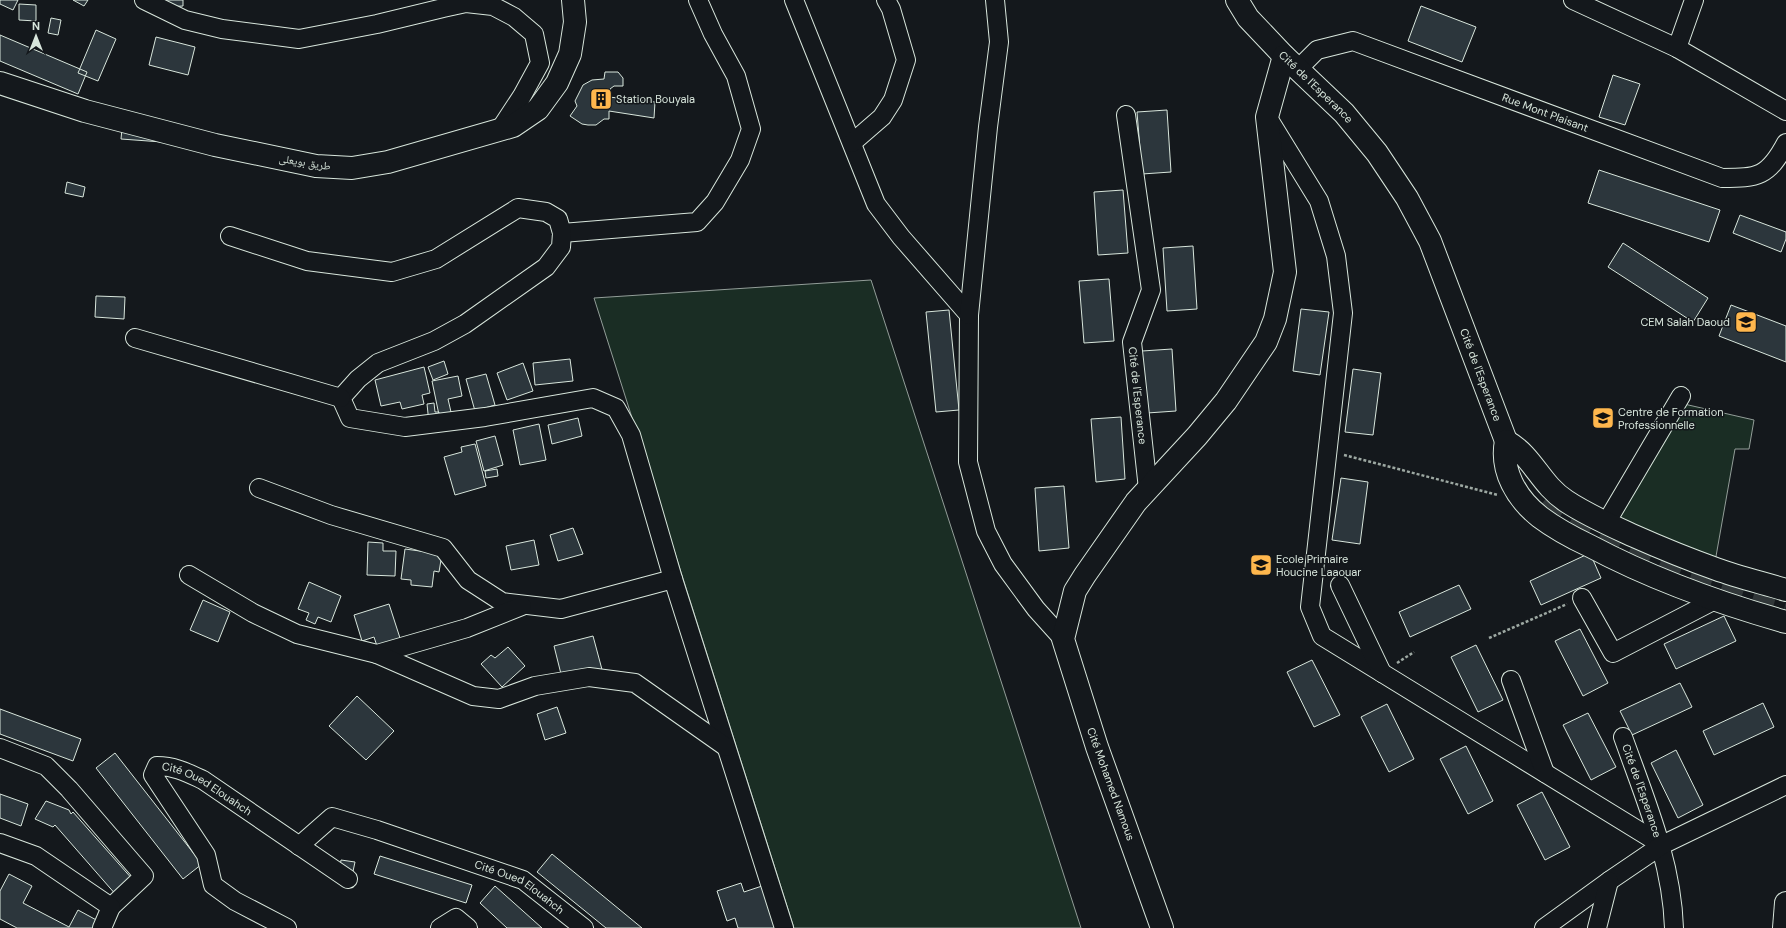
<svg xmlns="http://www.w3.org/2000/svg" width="1786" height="928" viewBox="0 0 1786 928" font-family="'DM Sans','Noto Naskh Arabic',sans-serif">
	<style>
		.green { fill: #1a2d24; stroke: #939e99 }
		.building { fill: #2c363c; stroke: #d8e6dc }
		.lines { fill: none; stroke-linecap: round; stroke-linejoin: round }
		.major-tunnel { stroke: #313739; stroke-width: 22; stroke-dasharray: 22 11; stroke-linecap: butt }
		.minor-casing { stroke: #d8e6dc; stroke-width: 20 }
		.major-casing { stroke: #d8e6dc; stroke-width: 24 }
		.path { stroke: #9da8a2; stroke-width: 2.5; stroke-dasharray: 3 2; stroke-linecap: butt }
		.minor { stroke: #14181c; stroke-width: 18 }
		.major { stroke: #14181c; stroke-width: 22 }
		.labels { text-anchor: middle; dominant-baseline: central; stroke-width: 3; stroke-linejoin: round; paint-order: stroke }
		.street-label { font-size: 11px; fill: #d8e6dc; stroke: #14181c }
		.poi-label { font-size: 11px; fill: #d8e6dc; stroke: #14181c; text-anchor: start }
	</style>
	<rect width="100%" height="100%" fill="#14181c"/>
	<path class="green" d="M871 280 1081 928H794L594 298Z
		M1684 404 1754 420 1749 449H1735L1715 562 1617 520Z"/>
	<path class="building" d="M0 0H18L13 10 0 4Z
		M73 0H88L84 6Z
		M165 0H183V6L165 7Z
		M19 4 36 5V21L19 20Z
		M1421 6 1476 27 1462 62 1408 41Z
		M51 18 61 20 58 35 48 33Z
		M96 30 116 39 98 81 78 73Z
		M0 35 87 72 78 94 0 61Z
		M156 37 195 47 188 75 149 65Z
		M605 72H618L623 78V86H614L610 89 609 97 655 102 654 118 609 111V119H604L596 125H588L582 124 570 116 577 106 575 101 583 85 592 80 604 79Z
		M1613 75 1640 84 1625 125 1599 117Z
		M1167 110 1171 172 1142 174 1137 112Z
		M123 118 162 142 121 139Z
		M1599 170 1720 210 1709 242 1588 203Z
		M67 182 85 187 83 197 65 193Z
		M1123 190 1128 253 1098 255 1094 192Z
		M1740 215 1786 232V239L1781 252 1733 233Z
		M1623 243 1708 298 1693 322 1608 267Z
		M1193 246 1197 309 1167 311 1163 248Z
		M1109 279 1114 341 1084 343 1079 281Z
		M96 296 125 297 124 319 95 317Z
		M1731 305 1786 326V362L1719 336Z
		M1301 309 1329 312 1320 375 1293 371Z
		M949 310 959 410 936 412 926 312Z
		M1172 349 1176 411 1147 413 1142 351Z
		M570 359 573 381 535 385 533 363Z
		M444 361 448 374 433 380 428 367Z
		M523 363 533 391 507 400 497 373Z
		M424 367 430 393 422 395 424 404 402 409 400 402 381 406 375 380Z
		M1353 369 1381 373 1373 435 1345 432Z
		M486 374 495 405 475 411 466 379Z
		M458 376 462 396 448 399 451 412 439 415 432 381Z
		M434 403 435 412H439L440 422 429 423 427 404Z
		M1121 417 1125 479 1096 482 1091 419Z
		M578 418 582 436 552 444 548 425Z
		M539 424 546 460 520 465 513 430Z
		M495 436 503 465 484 471 476 441Z
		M475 444 486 486 455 495 444 457 462 452 461 447Z
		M497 469 498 476 486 478 485 471Z
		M1341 478 1368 482 1360 544 1332 540Z
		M1064 486 1069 548 1039 551 1035 488Z
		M573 528 583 554 558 561 550 535Z
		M534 540 539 565 511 570 506 546Z
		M368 542 383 543V551H396L395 576 367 575Z
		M405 549 442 554 439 572 434 571 432 587 411 585V580L401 579Z
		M1590 553 1601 578 1541 605 1530 581Z
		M309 582 341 596 331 622 318 617 315 624 306 620 309 613 298 609Z
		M1459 585 1471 609 1410 637 1399 612Z
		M203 600 230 612 218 642 190 630Z
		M389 604 400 638 377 646 374 637 362 641 354 615Z
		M1724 616 1736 641 1676 669 1664 644Z
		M1580 629 1608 683 1583 696 1555 641Z
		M593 636 604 677 562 678 554 646Z
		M1476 645 1503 700 1478 712 1451 657Z
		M508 647 525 666 502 687 481 664 491 655 495 658Z
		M1312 660 1340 715 1314 727 1287 672Z
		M1680 683 1692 707 1632 735 1620 711Z
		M357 696 394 731 366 760 329 726Z
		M1763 703 1774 727 1714 755 1703 731Z
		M1387 704 1414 759 1389 772 1361 717Z
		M557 707 566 733 545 740 537 714Z
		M0 709 81 739 73 761 0 734Z
		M1588 713 1616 767 1591 780 1563 725Z
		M1466 746 1493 801 1468 814 1440 759Z
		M1676 750 1703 805 1678 818 1651 763Z
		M115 753 202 864 183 879 96 768Z
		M1542 792 1570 847 1545 860 1517 805Z
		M0 794 28 804 21 826 0 818Z
		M46 801 69 810 71 814 73 812 134 881 117 896 55 825 53 827 35 819Z
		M552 854 642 928H606L537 872Z
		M380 856 472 885 466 903 374 874Z
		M341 860 355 862 352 876 339 873Z
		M9 874 32 886 23 903 69 927 78 910 100 922 97 928H17L0 919V891Z
		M741 883 744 892 762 886 776 928H738L735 918 727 921 717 891Z
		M495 886 542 928H507L480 903Z"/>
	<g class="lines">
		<path class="major-tunnel" d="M1544 501C1570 521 1598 535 1628 549 1679 573 1732 591 1786 606"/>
		<g class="minor-casing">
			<g id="minor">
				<path d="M144 0 185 20 222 29 299 39 377 24 443 8 466 3 493 6 514 17 534 34 540 63 522 96 499 131"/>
				<path d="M794 0 876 204 901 237 969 315 968 462 986 531 1003 564 1036 609 1063 639"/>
				<path d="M1573 0 1677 48 1786 111"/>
				<path d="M1677 48 1694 0"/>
				<path id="s1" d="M1298 69 1317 50 1353 41 1722 178C1758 178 1768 177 1786 143"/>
				<path id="s2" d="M1126 115 1151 290 1132 342 1148 489"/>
				<path d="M1268 118 1319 201 1336 256 1343 313 1310 607 1322 636 1662 845"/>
				<path d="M852 143 882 117 893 100 906 60 891 9 886 0"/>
				<path d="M562 233 697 222 715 202 740 160 751 129 736 76 713 34 698 0"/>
				<path d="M230 236 307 261 392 272 436 259 518 208 546 212 558 219 562 233 561 247 546 267 465 324 434 341 378 363 358 379 341 398 350 418 405 427 485 417 593 398 616 408 631 435 673 579 561 609 502 602 468 580 443 548 331 515 259 488"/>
				<path d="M969 315 988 127 999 42 995 0"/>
				<path d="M135 338 341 398"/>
				<path d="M1606 523 1681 396"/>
				<path d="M189 575 253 613 297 634 377 654 467 628 522 606"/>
				<path d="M673 579 784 928"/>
				<path d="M1340 585 1382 673"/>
				<path d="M1582 598 1613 653 1717 599"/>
				<path d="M377 654 473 696 499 699 535 686 589 677 635 683 726 747"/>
				<path d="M1511 680 1545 773"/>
				<path id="s3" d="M1623 737C1645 799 1672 861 1674 928"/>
				<path d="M0 748 46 766 69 789 144 876 111 907"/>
				<path d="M0 843 36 856 111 907 102 928"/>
				<path id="s4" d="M299 846 332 817 377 830 523 880 584 928"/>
				<path id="s5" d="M287 928 235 901 213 885 206 855 153 775 157 766C175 766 188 773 203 780L348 879"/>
				<path d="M440 928 456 918 468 928"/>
				<path d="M1544 928 1609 881 1662 845 1786 785"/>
				<path d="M1597 928 1609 881"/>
			</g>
		</g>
		<g class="major-casing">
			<g id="major">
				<path id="s6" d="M1237 0 1248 18 1284 56 1344 113 1377 153 1407 198 1430 241 1511 454"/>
				<path d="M0 83 85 111 215 145 316 166 352 168 388 162 513 126 538 109 557 83 570 54 575 22 573 0"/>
				<path d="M1786 590C1763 583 1738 577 1716 569 1688 559 1661 548 1634 536 1610 525 1587 515 1566 501 1540 484 1533 456 1506 441 1500 471 1517 499 1540 517 1556 529 1573 538 1590 546 1652 579 1719 603 1786 622"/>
				<path d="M1162 928 1097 747 1063 639 1075 591 1085 575 1136 502 1197 436 1226 401 1266 342 1275 319 1285 272 1267 117 1284 56"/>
				<path d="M1784 928 1786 903"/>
			</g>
		</g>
		<path class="path" d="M1344 455 1498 495
			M1489 638 1567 604
			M1397 663 1414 652"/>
		<use href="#minor" class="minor"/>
		<use href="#major" class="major"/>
	</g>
	<defs>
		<g id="building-square" transform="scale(1.15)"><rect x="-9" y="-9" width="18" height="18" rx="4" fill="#ffb74d" stroke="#14181c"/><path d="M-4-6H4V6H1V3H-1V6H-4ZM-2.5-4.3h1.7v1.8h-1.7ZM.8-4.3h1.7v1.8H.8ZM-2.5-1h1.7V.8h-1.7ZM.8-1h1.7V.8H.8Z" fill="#111"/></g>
		<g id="school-square" transform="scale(1.15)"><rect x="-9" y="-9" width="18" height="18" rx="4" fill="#ffb74d" stroke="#14181c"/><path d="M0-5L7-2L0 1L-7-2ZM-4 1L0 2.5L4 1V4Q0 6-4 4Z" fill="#111"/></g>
		<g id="university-square" transform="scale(1.15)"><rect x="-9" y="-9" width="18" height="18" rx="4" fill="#ffb74d" stroke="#14181c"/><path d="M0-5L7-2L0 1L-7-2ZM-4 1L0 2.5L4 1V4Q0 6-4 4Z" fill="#111"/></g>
	</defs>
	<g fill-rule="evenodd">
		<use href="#building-square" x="601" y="99"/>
		<use href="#school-square" x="1746" y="322"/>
		<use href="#university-square" x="1603" y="418"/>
		<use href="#school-square" x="1261" y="565"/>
	</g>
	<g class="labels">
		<g class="street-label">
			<text stroke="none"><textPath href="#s6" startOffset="118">Cité de l'Esperance</textPath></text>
			<text stroke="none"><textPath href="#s1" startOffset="269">Rue Mont Plaisant</textPath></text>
			<text transform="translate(305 162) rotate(9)">طريق بويعلى</text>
			<text stroke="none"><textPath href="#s6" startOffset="454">Cité de l'Esperance</textPath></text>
			<text stroke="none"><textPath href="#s2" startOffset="286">Cité de l'Esperance</textPath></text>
			<text transform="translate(1111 784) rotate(70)">Cité Mohamed Namous</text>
			<text stroke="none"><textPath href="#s5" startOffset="278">Cité Oued Elouahch</textPath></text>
			<text stroke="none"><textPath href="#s3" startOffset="57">Cité de l'Esperance</textPath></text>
			<text stroke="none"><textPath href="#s4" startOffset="245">Cité Oued Elouahch</textPath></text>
		</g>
		<g class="poi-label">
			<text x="616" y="99">Station Bouyala</text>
			<text x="1730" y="322" text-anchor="end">CEM Salah Daoud</text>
			<text x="1618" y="412">Centre de Formation<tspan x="1618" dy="13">Professionnelle</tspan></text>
			<text x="1276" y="559">Ecole Primaire<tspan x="1276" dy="13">Houcine Laaouar</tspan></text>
		</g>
	</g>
	<g transform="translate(36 36)" stroke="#14181c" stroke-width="3" paint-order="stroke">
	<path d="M0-3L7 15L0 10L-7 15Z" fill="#d8e6dc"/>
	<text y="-6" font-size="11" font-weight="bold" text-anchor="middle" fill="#d8e6dc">N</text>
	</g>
</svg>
